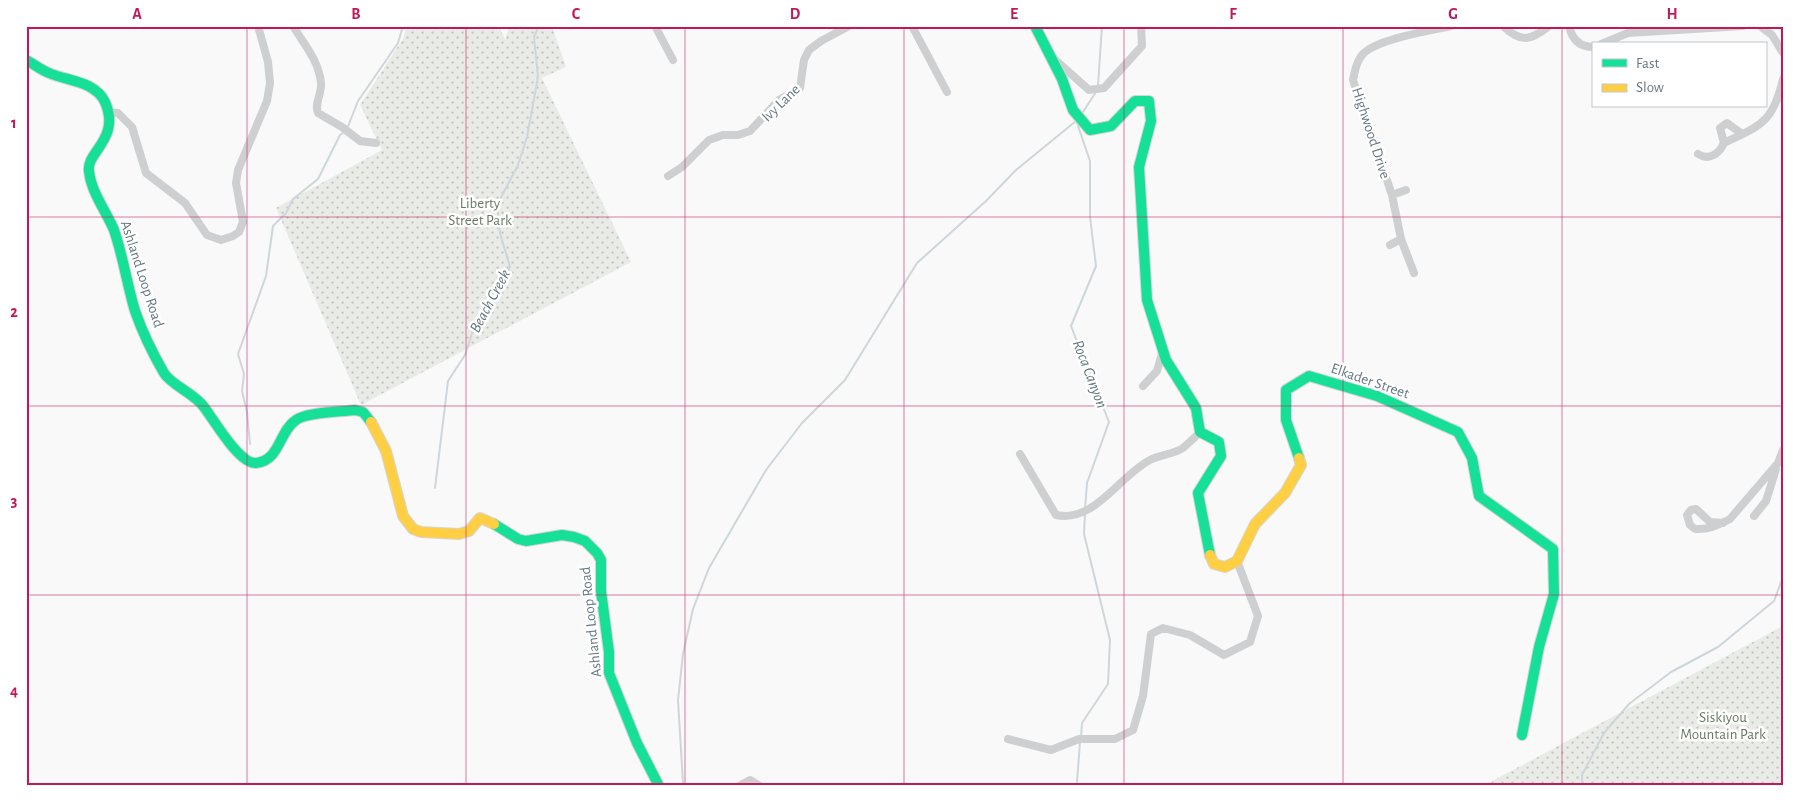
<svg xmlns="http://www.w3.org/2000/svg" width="1809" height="812" viewBox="0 0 1809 812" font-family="'Alegreya Sans',sans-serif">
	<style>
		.park { fill: url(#park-dots) }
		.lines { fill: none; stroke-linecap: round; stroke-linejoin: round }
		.stream { stroke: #ced6d9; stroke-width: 2 }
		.fast-casing { stroke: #d5d6d7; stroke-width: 12 }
		.slow-casing { stroke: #d5d6d7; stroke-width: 12 }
		.street { stroke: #cecfd0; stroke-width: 8 }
		.fast { stroke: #16e098; stroke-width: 10 }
		.slow { stroke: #ffcf43; stroke-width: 10 }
		.grid { fill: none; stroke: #c2185b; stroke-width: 1; stroke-opacity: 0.55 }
		.labels { text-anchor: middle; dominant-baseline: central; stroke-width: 5; stroke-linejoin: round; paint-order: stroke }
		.street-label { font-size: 15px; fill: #657683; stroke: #fff }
		.park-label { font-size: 15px; fill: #687a64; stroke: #fff }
		.water-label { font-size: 16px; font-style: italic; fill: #60757c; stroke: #fff }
		.neatline { fill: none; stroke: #c2185b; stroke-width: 2 }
		.grid-label { font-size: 16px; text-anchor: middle; font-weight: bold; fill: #c2185b }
	</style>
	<defs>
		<pattern id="park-dots" width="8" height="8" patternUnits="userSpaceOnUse" patternTransform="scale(1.25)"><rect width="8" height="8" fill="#e8ebe6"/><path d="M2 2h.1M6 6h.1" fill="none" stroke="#c0c3c0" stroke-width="1.8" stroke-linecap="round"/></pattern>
	</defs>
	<rect width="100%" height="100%" fill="#f9f9f9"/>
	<path class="park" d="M406 26H499L505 40 509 26H552L566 67 542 78 631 262 361 405 276 208 382 150 360 105 404 37Z
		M1783 626V786H1483Z"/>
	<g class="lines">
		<path class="stream" d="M1098 85 1102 26
			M1081 115 1096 92
			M1076 120 1090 161V217L1096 266 1071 326 1109 422 1087 483 1085 509
			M347 129 358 101 398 43 403 26
			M250 444 247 412 242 391 244 374 238 354 266 276 273 226 286 213 293 199 318 179 340 135 344 132
			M435 488 448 381 465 355 475 324 496 296 510 267 500 233 497 205 518 165 527 137 538 77 534 37 539 26
			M1081 737 1082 723 1108 684 1110 640 1084 534 1085 513
			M1077 782 1080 742
			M683 783 678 700 683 654 693 609 709 568 766 470 802 423 845 380 917 263 986 201 1016 170 1076 121
			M1582 786V775L1604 733 1629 704 1671 672 1718 647 1774 601 1783 577"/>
		<g class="fast-casing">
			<path id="fast" d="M1035 26 1062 79 1073 110 1090 130 1111 126 1135 101H1149L1151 121 1139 167 1147 300 1166 360 1196 408 1200 432 1219 442 1221 456 1198 493 1210 555
				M26 60C34 64 41 70 49 73 67 81 95 81 105 102 121 139 86 152 89 171 91 192 106 211 114 230 123 256 127 284 135 311 142 331 153 354 164 373 171 385 194 393 204 407 214 420 239 464 256 463 280 461 279 431 296 420 307 412 340 412 355 410L363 412 371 422
				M1299 458 1286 420V390L1309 376 1377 396 1458 432 1472 458 1479 496 1553 549 1554 594 1539 647 1522 735
				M494 524 518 539 526 541 562 535 574 537 585 541 597 553 601 560V591L609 652V673L637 743 659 786"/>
		</g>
		<g class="slow-casing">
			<path id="slow" d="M371 422 386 451 403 516 413 529 421 532 459 534 469 531 480 518 494 524
				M1210 555 1214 564 1225 567 1237 561 1255 524 1285 493 1301 465 1299 458"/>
		</g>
		<path class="street" d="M293 26C304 44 319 61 321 83 322 94 314 103 318 113L342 127 360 141 376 143
			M655 26 673 60
			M912 26 947 92
			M1503 26C1521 43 1530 41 1549 26
			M1569 26C1572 39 1579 47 1593 47
			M1760 26 1772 35 1783 53
			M1601 44 1628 33 1743 26
			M1052 57 1089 90 1104 88 1142 46 1141 26
			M108 112 118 113 132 127 146 173 185 203 207 235 221 240 233 236 239 232 243 222 236 183 238 170 267 101 270 83 268 62 258 26
			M1742 134 1727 123 1720 128 1724 143C1761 125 1773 123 1783 79
			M1698 154C1709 161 1719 154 1724 143
			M668 176 682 167 709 140 723 135H738L750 131 779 100 800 88 804 60 809 50 821 41 849 26
			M1392 195 1406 190
			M1390 245 1401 239
			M1414 273 1401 239 1392 195 1353 80C1355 70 1357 59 1365 52 1382 38 1429 31 1451 26
			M1143 386 1157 371 1163 350
			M1020 454 1056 515C1095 523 1119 476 1150 460 1160 455 1174 454 1183 448 1189 443 1195 437 1200 432
			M1754 516 1766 501 1776 469
			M1723 523 1710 522 1696 509 1691 510 1687 515 1690 525 1695 529C1709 530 1718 525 1730 519L1778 463 1783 450
			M1008 739 1051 750 1079 739H1115L1133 730 1143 696 1151 634 1163 628 1190 635 1224 655 1250 642 1258 616 1237 561
			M739 786 750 780 760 786"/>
		<use href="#fast" class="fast"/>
		<use href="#slow" class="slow"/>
	</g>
	<path class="grid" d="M247 26V786M466 26V786M685 26V786M904 26V786M1124 26V786M1343 26V786M1562 26V786M26 217H1783M26 406H1783M26 595H1783"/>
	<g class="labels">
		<g class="street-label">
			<text transform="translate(781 103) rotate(-44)">Ivy Lane</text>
			<text transform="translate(1371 133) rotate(72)">Highwood Drive</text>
			<text transform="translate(142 274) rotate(72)">Ashland Loop Road</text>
			<text transform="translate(1370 381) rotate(19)">Elkader Street</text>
			<text transform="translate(591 622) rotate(-96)">Ashland Loop Road</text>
		</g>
		<g class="park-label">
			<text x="480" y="203">Liberty<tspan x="480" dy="17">Street Park</tspan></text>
			<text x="1723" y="717">Siskiyou<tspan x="1723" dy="17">Mountain Park</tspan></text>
		</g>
		<g class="water-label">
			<text transform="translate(490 301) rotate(-62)">Beach Creek</text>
			<text transform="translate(1090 374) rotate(69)">Roca Canyon</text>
		</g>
	</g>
	<rect width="1809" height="812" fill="none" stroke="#ffffff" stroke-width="55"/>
	<rect x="1592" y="42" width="175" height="65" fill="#ffffff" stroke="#c1c8cd"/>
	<rect x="1602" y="59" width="25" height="8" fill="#16e098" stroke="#c1c8cd"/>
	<text x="1636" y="68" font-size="15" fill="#657683">Fast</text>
	<rect x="1602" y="84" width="25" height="8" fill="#ffcf43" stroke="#c1c8cd"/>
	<text x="1636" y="92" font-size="15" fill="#657683">Slow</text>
	<rect x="28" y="28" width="1754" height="756" class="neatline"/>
	<g class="grid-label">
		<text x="137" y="19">A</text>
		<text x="356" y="19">B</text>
		<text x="576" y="19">C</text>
		<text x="795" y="19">D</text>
		<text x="1014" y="19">E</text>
		<text x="1233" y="19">F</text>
		<text x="1453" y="19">G</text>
		<text x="1672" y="19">H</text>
		<text x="14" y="128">1</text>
		<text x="14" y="317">2</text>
		<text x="14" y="506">3</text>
		<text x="14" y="696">4</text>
	</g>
</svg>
